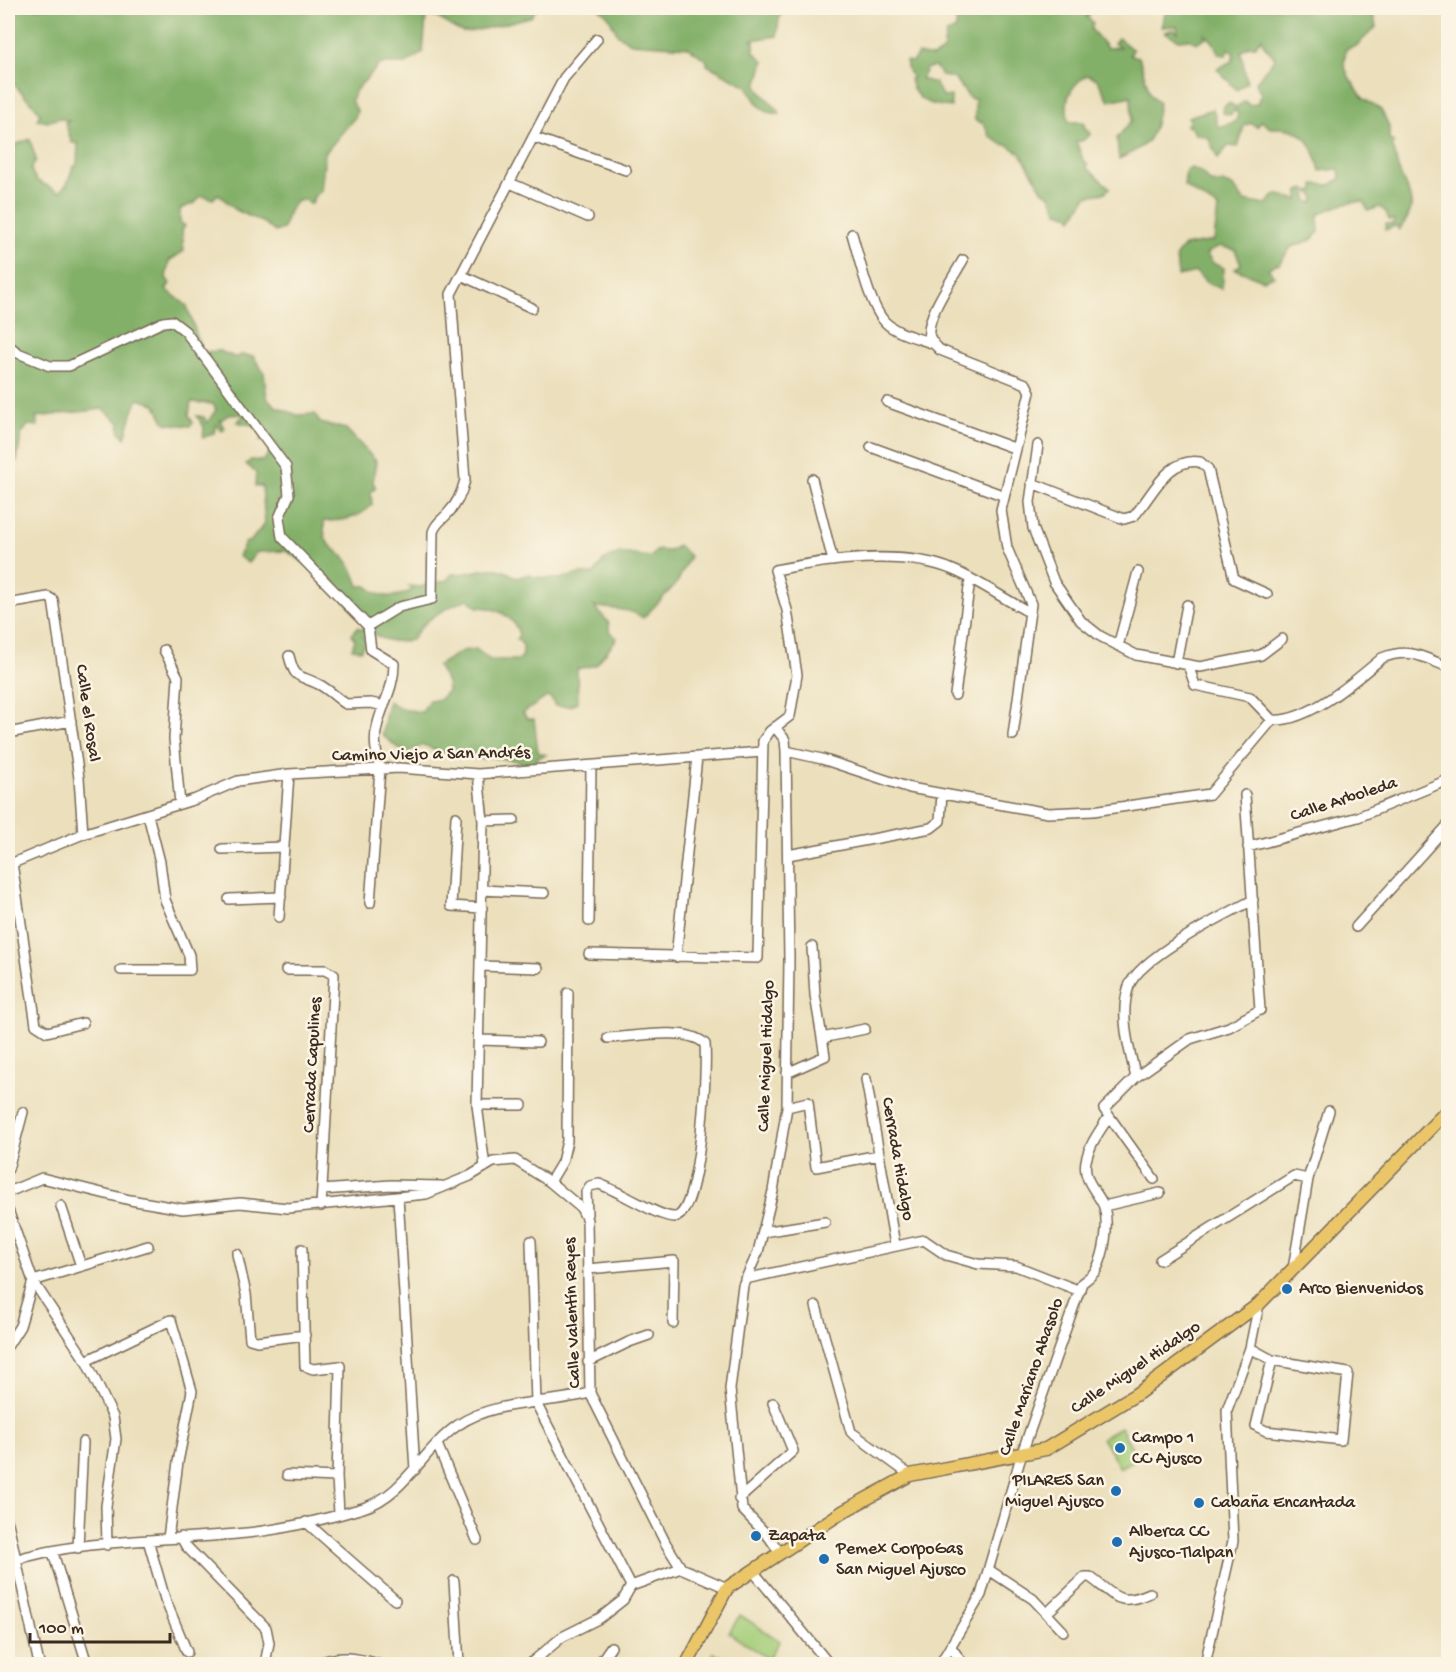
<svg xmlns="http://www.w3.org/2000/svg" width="1456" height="1672" viewBox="0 0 1456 1672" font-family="'Gochi Hand',sans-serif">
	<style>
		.green { fill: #a4cd79; stroke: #707c4c; stroke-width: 1.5 }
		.forest { fill: #83b069; stroke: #5f6d44; stroke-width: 1.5 }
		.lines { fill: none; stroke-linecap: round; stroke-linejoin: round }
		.minor-casing { stroke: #796955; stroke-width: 12 }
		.major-casing { stroke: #796955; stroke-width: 15 }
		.minor { stroke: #fff; stroke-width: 9 }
		.major { stroke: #ebc669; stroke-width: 12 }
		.poi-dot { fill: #1f6fb2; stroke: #fcf5e5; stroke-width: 2 }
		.labels { text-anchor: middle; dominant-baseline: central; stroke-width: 5; stroke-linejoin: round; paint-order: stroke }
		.street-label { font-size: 18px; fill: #3b2a1e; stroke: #fcf5e5 }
		.poi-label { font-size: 18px; fill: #3b2a1e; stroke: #fcf5e5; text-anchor: start }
	</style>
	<rect width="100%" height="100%" fill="#fcf5e5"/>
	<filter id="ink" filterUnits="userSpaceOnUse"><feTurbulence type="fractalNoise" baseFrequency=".0167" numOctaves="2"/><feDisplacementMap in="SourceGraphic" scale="12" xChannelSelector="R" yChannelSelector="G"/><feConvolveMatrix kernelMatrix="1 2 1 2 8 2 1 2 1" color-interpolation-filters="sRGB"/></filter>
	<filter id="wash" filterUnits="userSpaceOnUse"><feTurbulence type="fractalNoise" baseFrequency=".008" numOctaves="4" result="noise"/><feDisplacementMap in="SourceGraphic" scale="24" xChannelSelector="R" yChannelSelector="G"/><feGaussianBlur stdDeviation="1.35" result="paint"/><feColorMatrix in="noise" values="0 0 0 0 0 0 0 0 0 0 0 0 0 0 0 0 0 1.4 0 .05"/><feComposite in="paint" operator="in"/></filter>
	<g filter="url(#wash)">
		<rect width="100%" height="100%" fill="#ebdfbc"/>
		<path class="green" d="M1120 1427 1138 1458 1120 1468 1102 1438Z
			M740 1615 780 1641 768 1659 729 1633Z
			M714 1653 739 1664H708Z"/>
		<path class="forest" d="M8 8H537L531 17C520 19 470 34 463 32 448 28 442 15 426 16L423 52 406 64H380L356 90 351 101 357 110 356 116 325 153 321 191 313 198V202L310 204 306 200 297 201 290 209 283 229 275 232 264 223 236 210 218 194 213 199 201 196 195 203 180 209V222L185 226 182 230 184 251 169 261 166 277 170 284 166 289 187 306 202 352 220 351 237 358 240 355 253 356 264 373 267 398 275 406 297 415 315 414 320 423 346 429 376 461 373 482 376 488 371 492 372 505C358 519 342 521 324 521 323 549 332 543 346 560 353 568 356 577 359 586H367C380 600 397 598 413 590L409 586 420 587 447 580 452 574C479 575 491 559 517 578L529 574 533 577 559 579 580 574H594L603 561 619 553 651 557 657 550 669 551 678 546 690 556 677 583 643 618C628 607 611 610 594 606L609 623V631L617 638 596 665 577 669 578 701 570 706H555L551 698 547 697 523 713 527 719H534L538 752 546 755 536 758 538 771 517 761 487 756 485 759 456 757 423 745 408 752 401 750 382 735 388 701 402 709 422 712 429 700H439L448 691 447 682 437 666 462 651 476 649 490 660H519L523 655V645L517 639 519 634C513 615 495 607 477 607L468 599C447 608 423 618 412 640 397 643 382 642 370 631L362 637 366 641 361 650 352 649 355 639 351 635 358 627 362 630 365 626 338 591 335 582 286 551 257 552 248 563 238 556 246 542H250L265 523 262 486H255L256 473 246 464 251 460 263 461 271 451V442L260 440 265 436 252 425 237 422 245 414 228 415 220 421 225 429 222 431 216 425 214 433 203 438 204 427 197 416 204 417 207 423 216 410 213 404 191 402 189 415 193 423 190 426 165 423 155 404 138 399C132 411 129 425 125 438L119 431 120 423 103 409 36 417 38 426 28 425 21 435 17 461H13L8 472V320L12 300 8 290V153L9 147 30 139 36 160 31 170 36 180 59 192 67 184 73 167 77 165 78 143H72L65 122 70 121 60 118 47 122 37 119 40 115 38 110 8 78Z
			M599 8H785L779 19 777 36 751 40 754 41V52L764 61 757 86C763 98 776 104 780 114 759 113 756 102 747 86L707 65V61L688 47 631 43 618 35 608 16Z
			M928 8H1086L1090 15 1086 16 1093 23 1091 29 1107 48 1120 47 1114 43 1118 38 1133 50 1130 55 1139 57 1150 94 1159 103C1153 139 1152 143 1119 159L1117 138 1132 120 1131 96 1109 101 1097 79 1087 75C1069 87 1063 101 1069 122H1083L1085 128 1091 134 1082 141H1076L1083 160 1088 165 1086 167 1110 188 1104 193 1087 196 1072 219 1068 214 1058 212 1050 195 1043 191 1021 154 1008 145H1003L989 135 984 124 975 120V99H970L955 79 941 75 935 67 927 68 921 79 935 83 943 97 951 96V107C931 105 914 102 910 79L913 78 908 71 906 61 912 62 918 54 933 57 943 51 946 33 955 30 957 22 950 16 935 15Z
			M1166 8H1367L1373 10 1376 27 1356 46 1346 49 1344 65 1349 77 1363 98 1381 110 1389 126V140L1394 142 1392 145C1396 152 1395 160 1398 168 1407 194 1422 203 1399 230L1396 226 1385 230 1386 224H1393L1394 220H1389L1386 212 1379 207 1368 211 1363 201C1346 202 1333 206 1318 215L1319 232 1311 240 1291 247 1279 264H1275L1268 269 1274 276 1263 280 1235 269 1241 264 1235 250 1219 246 1206 254 1214 264 1224 268 1222 289 1207 283 1196 272 1178 276 1176 256 1184 246 1214 241 1218 208 1184 186 1186 170 1192 168 1202 173 1210 182C1231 184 1232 182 1244 201L1265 205 1276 194 1298 200 1299 191 1305 189 1308 201 1313 203 1315 198 1308 190 1314 191V184L1330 185 1340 179 1339 169 1320 171C1313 141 1303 126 1270 128L1262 121 1257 127 1250 123 1244 126 1238 147 1228 146 1218 159 1208 137 1195 134 1192 128 1186 125 1190 122 1188 117 1213 109 1218 127 1235 122 1238 115 1236 110 1230 115 1223 113 1224 106 1229 103 1236 107 1245 101 1249 105 1257 104 1261 93 1255 83 1275 58 1263 44 1262 38 1255 46H1249L1241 52 1247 82 1237 90 1217 69 1232 61 1234 54 1229 49 1226 55 1219 54 1213 42 1205 34V38L1196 43 1189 39 1179 40 1165 32 1174 29 1178 33 1177 26 1162 27Z"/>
	</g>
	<g filter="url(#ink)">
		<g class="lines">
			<g class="minor-casing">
				<path id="minor" d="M533 137 626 170
					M510 183 588 217
					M852 234C859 257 869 305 885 322 897 334 918 338 932 343
					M963 260C953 278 927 315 929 334 930 341 935 345 940 350L1026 384 1030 392 1001 510 1007 548 1031 604 1013 735
					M461 275 532 308
					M8 345 18 353 50 366H69L163 322 172 321 185 331 286 467 289 495 279 518 282 537 368 626
					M887 402 1014 448
					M1038 445 1030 502 1033 528 1054 582 1081 621 1100 636 1136 655 1200 667 1261 655 1282 639
					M871 447 1002 495
					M812 479 833 561
					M1032 483 1124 519 1134 516C1153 495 1167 457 1200 462L1208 469 1234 579 1267 594
					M8 604 48 597 53 600 79 778 83 834
					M1118 646 1138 572
					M164 650 178 677 174 739 180 804
					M289 656C295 680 298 674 318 684 327 688 337 698 346 704L371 703 384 706
					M1176 663 1187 605
					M1188 665 1195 685 1250 697 1272 720C1307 723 1355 681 1382 658 1410 647 1422 657 1448 667
					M955 695 970 580
					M775 727 785 740 786 751 789 959 787 1107 773 1191 758 1252 743 1285 730 1389 742 1509 769 1537 780 1553
					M8 733 71 721
					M786 751 822 759 910 788 1048 813 1093 811 1210 794 1272 720
					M478 774 483 821 477 1105 485 1167
					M456 817 451 906 482 908
					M483 821 514 820
					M1248 847 1358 817 1448 780
					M222 849 284 847
					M788 855 931 828 940 821 942 794
					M12 863 36 1025 47 1032 83 1023
					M8 865 83 834 196 799 238 781 289 774 399 768 478 774 762 752
					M482 890 544 893
					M229 899 281 897
					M370 903 380 769C377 756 373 741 377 727 382 704 394 689 394 664L371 650 368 626 399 607 432 599 433 532C436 522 443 520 449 512 458 503 462 492 465 480L451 294 564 78 597 39
					M279 917 289 774
					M589 921 591 766
					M1356 927 1448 825
					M589 954 758 958 763 741 770 731 790 716 797 675 787 610 775 570C825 560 905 549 953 570 977 580 1001 597 1025 610H1030
					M676 957 697 757
					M481 966 538 968
					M121 970H190L189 955 165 900 160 862 148 815
					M286 970H325L334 975 321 1206
					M822 1038 865 1029
					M480 1040 538 1042
					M787 1073 825 1056 815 995 812 947
					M1136 1077 1190 1039 1229 1027 1260 1010 1245 795
					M866 1079 895 1245
					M477 1105H522
					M787 1107 808 1102 816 1167 879 1155
					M8 1169 23 1112
					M1154 1179 1104 1109 1136 1077C1129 1050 1119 1014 1129 986 1140 957 1224 915 1253 900
					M550 1182 562 1162 567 1141 568 993
					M322 1190 391 1185 441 1186
					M8 1192 42 1178 130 1200 183 1209 240 1203 288 1208 426 1194 470 1176 493 1162 515 1160 550 1182 581 1208 587 1220 590 1393 666 1544 681 1568 727 1588
					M398 1197 415 1470
					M61 1206 81 1266
					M1104 1206 1160 1193
					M8 1210 33 1281 20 1326 8 1345
					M587 1214 586 1192 590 1186 599 1184C618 1190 659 1218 675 1217 701 1215 707 1068 705 1044 686 1026 634 1037 608 1038
					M763 1232 825 1222
					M531 1241 536 1403 631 1586
					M302 1249 305 1366 313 1369 340 1366 337 1477 339 1514
					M237 1254 246 1294 250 1339 257 1341 305 1335
					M1160 1260 1294 1176 1308 1179
					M588 1269 674 1261 673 1323
					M1293 1269 1308 1179 1329 1111
					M745 1279 924 1240 946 1255 978 1264 1016 1266 1080 1291
					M816 1306 851 1432 910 1475
					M1250 1348 1272 1360 1348 1373 1341 1440 1266 1431 1256 1426 1272 1360
					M86 1361 171 1320 192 1391 178 1462 168 1538
					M588 1362 629 1342 649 1335
					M437 1444 477 1540
					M287 1475 337 1477
					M739 1499 793 1451 773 1403
					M306 1522 395 1600
					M8 1523 39 1664
					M181 1537 186 1546 266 1628 269 1643 265 1664
					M148 1540 165 1599 187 1652
					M107 1545 106 1506 116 1439 113 1417 86 1361 33 1281 148 1246
					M78 1548 83 1442
					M53 1553 87 1664
					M8 1562C82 1538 170 1541 247 1533 286 1529 326 1519 363 1508 405 1495 423 1449 458 1425 497 1399 546 1405 590 1393
					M989 1570 1033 1599 1063 1631
					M753 1571 829 1664
					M454 1581 459 1664
					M1047 1613 1085 1577H1090C1116 1596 1118 1607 1150 1593
					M951 1647 963 1664
					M318 1664C337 1654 358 1658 378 1664
					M530 1664 562 1637 600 1618 623 1600 631 1586 681 1568
					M599 1664 611 1647
					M940 1664 981 1595 1022 1453 1082 1283C1087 1279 1093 1275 1096 1270 1105 1254 1109 1224 1104 1207 1099 1193 1082 1181 1086 1161 1089 1144 1101 1130 1109 1116
					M1205 1664 1233 1541 1227 1410 1250 1348 1259 1304"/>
			</g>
			<g class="major-casing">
				<path id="major" d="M687 1664 727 1588 844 1511 910 1475 1046 1449 1140 1392 1259 1304 1448 1110"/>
			</g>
			<use href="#minor" class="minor"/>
			<use href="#major" class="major"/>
		</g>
	</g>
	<g class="poi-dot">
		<circle cx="1287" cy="1289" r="6"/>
		<circle cx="1120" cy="1448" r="6"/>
		<circle cx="1116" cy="1491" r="6"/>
		<circle cx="1199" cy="1503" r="6"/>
		<circle cx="756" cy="1536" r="6"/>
		<circle cx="1117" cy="1542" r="6"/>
		<circle cx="824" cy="1559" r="6"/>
	</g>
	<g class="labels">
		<g class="street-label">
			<text transform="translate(87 713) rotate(82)">Calle el Rosal</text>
			<text transform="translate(431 755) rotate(-1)">Camino Viejo a San Andrés</text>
			<text transform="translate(1344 800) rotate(-18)">Calle Arboleda</text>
			<text transform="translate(767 1056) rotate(-88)">Calle Miguel Hidalgo</text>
			<text transform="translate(313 1065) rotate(-87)">Cerrada Capulines</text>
			<text transform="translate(897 1159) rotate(80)">Cerrada Hidalgo</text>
			<text transform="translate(573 1313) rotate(-92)">Calle Valentín Reyes</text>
			<text transform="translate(1136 1368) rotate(-34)">Calle Miguel Hidalgo</text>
			<text transform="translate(1032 1377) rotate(-71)">Calle Mariano Abasolo</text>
		</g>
		<g class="poi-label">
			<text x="1299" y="1289">Arco Bienvenidos</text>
			<text x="1132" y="1438">Campo 1<tspan x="1132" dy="21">CC Ajusco</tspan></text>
			<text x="1104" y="1481" text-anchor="end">PILARES San<tspan x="1104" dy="21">Miguel Ajusco</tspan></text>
			<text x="1211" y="1503">Cabaña Encantada</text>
			<text x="1129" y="1532">Alberca CC<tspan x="1129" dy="21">Ajusco-Tlalpan</tspan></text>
			<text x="768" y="1536">Zapata</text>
			<text x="836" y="1549">Pemex CorpoGas<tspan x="836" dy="21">San Miguel Ajusco</tspan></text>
		</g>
	</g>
	<rect width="1456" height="1672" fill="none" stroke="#fcf5e5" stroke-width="30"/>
	<path d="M30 1633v9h140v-9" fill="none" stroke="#3b2a1e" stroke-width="3"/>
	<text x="39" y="1633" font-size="18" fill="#3b2a1e" stroke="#fcf5e5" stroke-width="4.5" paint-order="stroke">100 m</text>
</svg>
